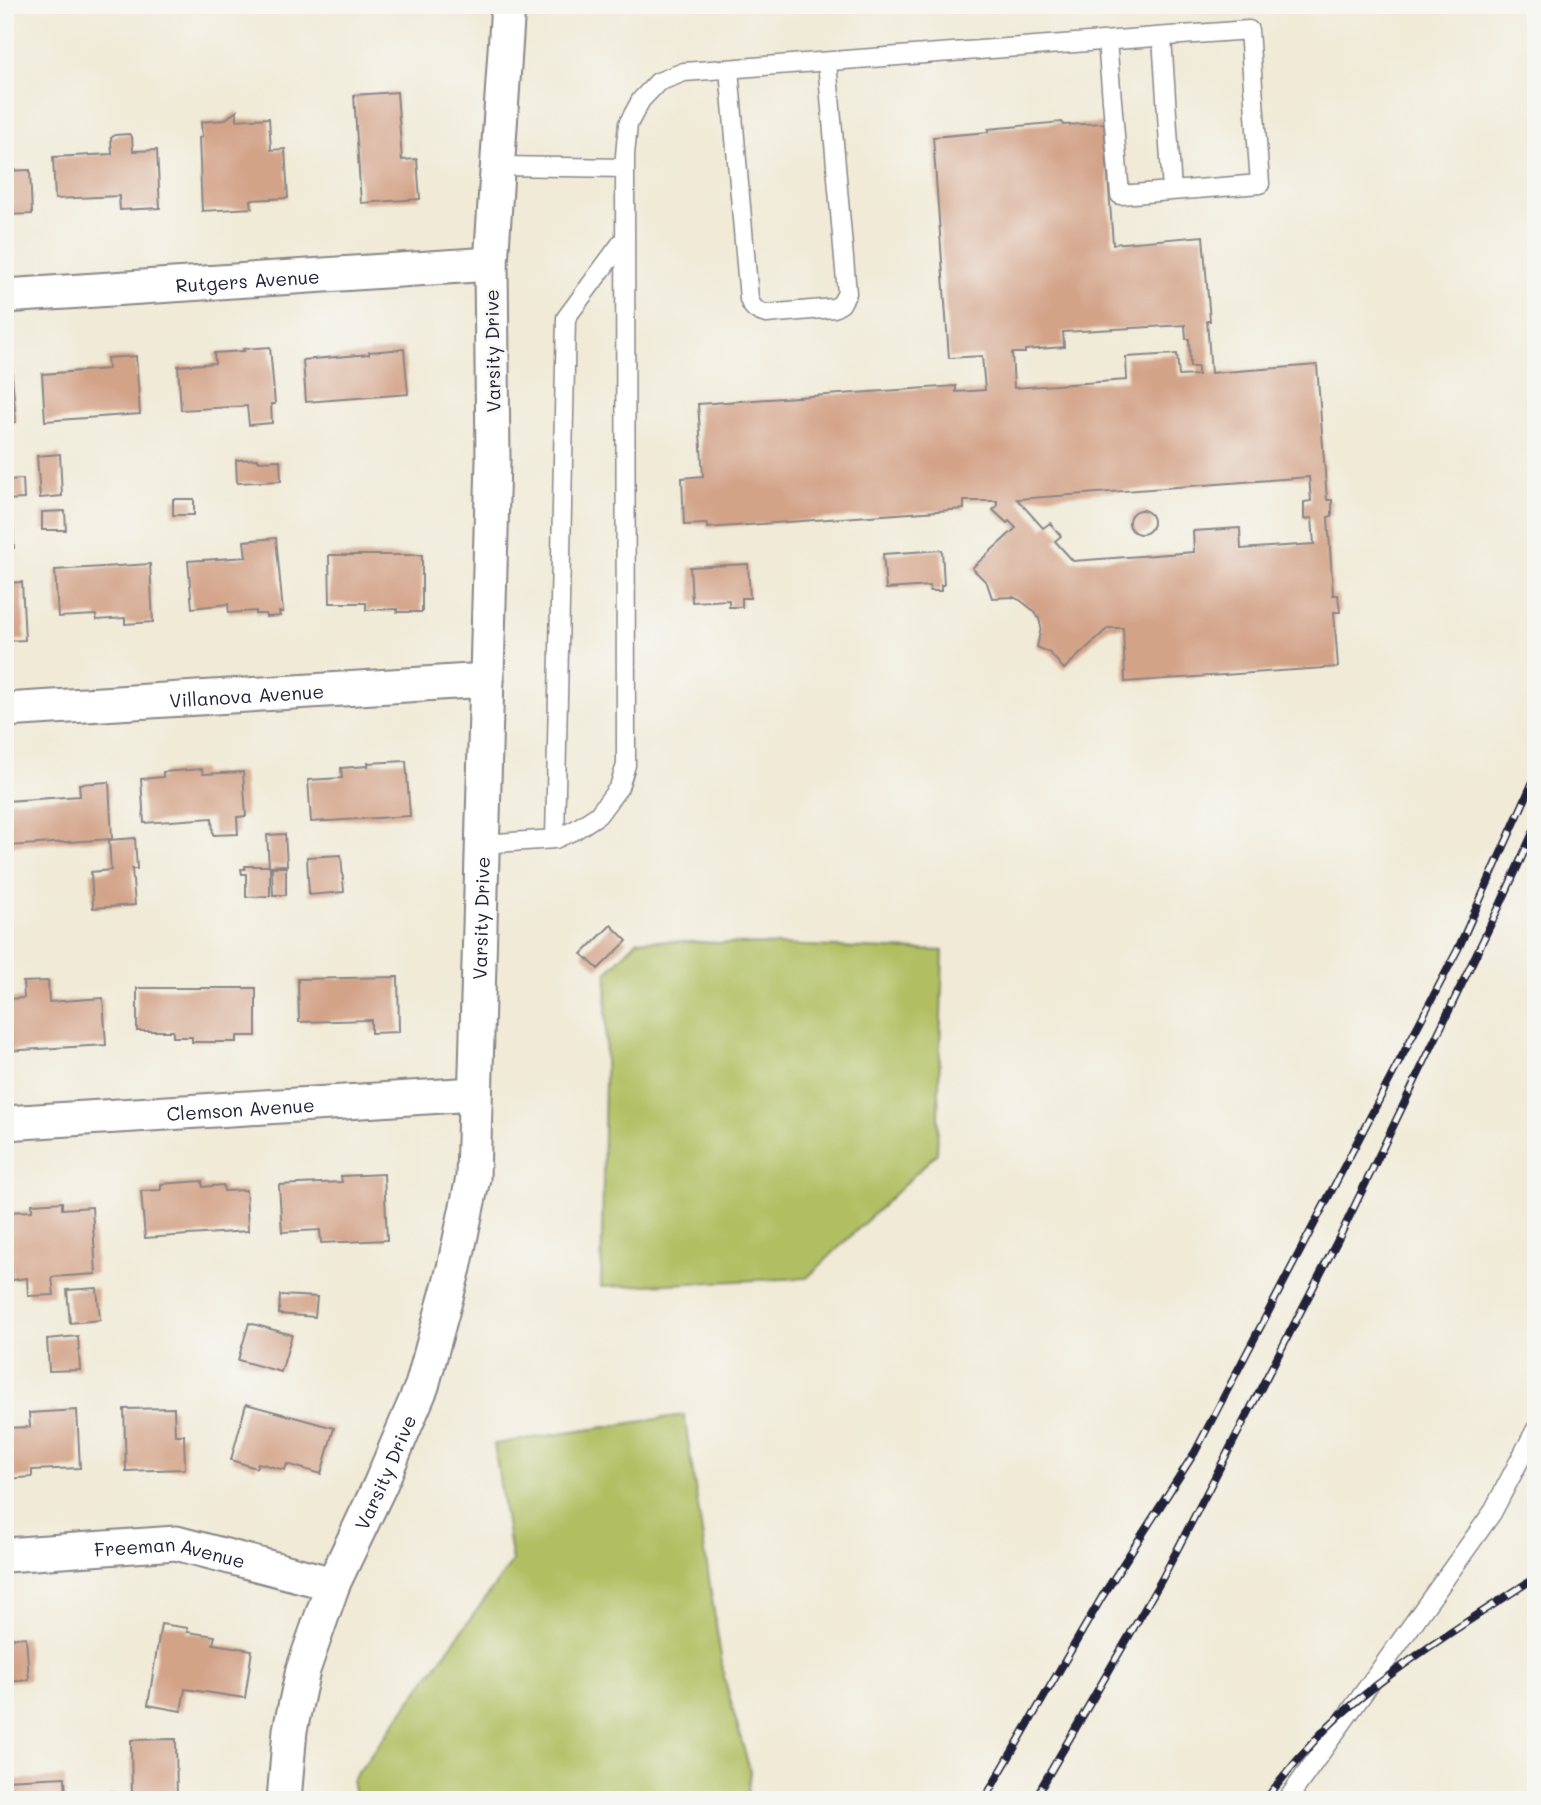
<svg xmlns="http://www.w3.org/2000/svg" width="1541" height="1805" viewBox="0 0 1541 1805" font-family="Mali,sans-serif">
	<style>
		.green { fill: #b1bf62; stroke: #6a704e; stroke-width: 2 }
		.building { fill: #d3a388; fill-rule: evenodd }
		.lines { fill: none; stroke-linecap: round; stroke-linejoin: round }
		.service-casing { stroke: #898688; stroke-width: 21 }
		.minor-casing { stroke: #898688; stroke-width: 37 }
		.service { stroke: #fff; stroke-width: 18 }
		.minor { stroke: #fff; stroke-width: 33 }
		.rail-casing { stroke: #22223b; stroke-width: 8 }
		.rail { stroke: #f6f6f2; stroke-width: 5; stroke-dasharray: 16; stroke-linecap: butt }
		.labels { text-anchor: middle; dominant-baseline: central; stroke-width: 5; stroke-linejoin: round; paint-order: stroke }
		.street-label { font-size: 19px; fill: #22223b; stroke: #f6f6f2 }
	</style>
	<rect width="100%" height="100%" fill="#f6f6f2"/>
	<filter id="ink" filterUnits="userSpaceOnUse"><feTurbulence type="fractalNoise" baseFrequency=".0143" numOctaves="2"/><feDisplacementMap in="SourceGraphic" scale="14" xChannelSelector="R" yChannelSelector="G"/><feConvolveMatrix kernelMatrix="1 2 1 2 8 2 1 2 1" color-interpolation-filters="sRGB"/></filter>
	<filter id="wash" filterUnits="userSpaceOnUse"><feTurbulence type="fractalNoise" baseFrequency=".00686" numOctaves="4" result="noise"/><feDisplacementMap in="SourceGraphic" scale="28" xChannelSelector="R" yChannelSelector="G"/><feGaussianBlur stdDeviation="1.57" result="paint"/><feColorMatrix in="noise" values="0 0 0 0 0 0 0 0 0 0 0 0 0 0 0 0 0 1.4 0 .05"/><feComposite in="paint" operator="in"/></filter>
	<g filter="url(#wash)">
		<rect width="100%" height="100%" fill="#f0ead6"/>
		<path class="green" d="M638 940 943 951 937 1153 807 1278 601 1287 607 972Z
			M684 1415 724 1677 750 1771 747 1800H356L352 1781 512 1562 494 1444Z"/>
		<g id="blocks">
			<path class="building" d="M397 92 402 160 417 159 420 199 361 203 354 95Z
				M237 111V120L269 118 271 150 285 149 288 198 251 200 252 208 202 211 199 138 202 137 201 122 224 120Z
				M1062 122 1063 125 1104 123 1113 244 1203 236 1210 321H1207L1211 373 1317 365 1327 500H1332V516L1328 517 1333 595H1338L1340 612H1334L1338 667 1125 682 1123 628H1108L1064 669 1050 653 1037 647 1041 627 1039 619 1034 611 1020 600 1013 597 992 598 987 583 972 568 1016 528 1009 521 1007 523 993 510 997 506V501H964V509L707 528V524L684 525 682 478 703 476 698 404 956 386V392L985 390 982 356 949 358 933 137 988 132V129ZM1185 325 1186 339H1189L1190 367H1198V375L1179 376 1177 354 1126 357 1127 380 1014 388 1012 353H1025V350L1064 347 1063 332ZM1309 477 1311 501 1304 502V519L1312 518 1314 544 1241 549 1240 528 1193 531 1194 552 1073 561 1055 541 1061 536 1050 523 1043 528 1017 499Z
				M129 134 132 137 133 151 157 150 160 208 120 210 119 196 55 199 53 157 112 154 111 138 115 135Z
				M30 170 32 214 5 215V171Z
				M270 347 275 404H271L272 423 249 425 247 406 181 410 178 366 215 363 214 353 244 351 243 349Z
				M404 349 408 394 306 402 303 360 369 354V352Z
				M136 356 140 414 45 421 42 374 108 369 107 358Z
				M11 364 16 422 5 423V365Z
				M60 454 62 496 40 498 37 456Z
				M258 459V461L280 460 281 481 237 483 236 460Z
				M23 479 24 499 5 500V480Z
				M173 499H194V515H173Z
				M1129 522a12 12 0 1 1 24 0a12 12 0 1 1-24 0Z
				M65 511 66 530H42V512Z
				M5 522H13L14 548H5Z
				M276 538 283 612H279L280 616 266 617V614H256V611L229 613 228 604 192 608 188 561 246 557 244 541Z
				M942 550 944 585H941V591H930V586L886 589 883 554Z
				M329 555H422V612H397V609L366 610V603H330Z
				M150 564 153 622 125 624V618L97 620 96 615 58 617 55 570Z
				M748 564 750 598H742V607H729V600L692 602 690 567Z
				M22 582 25 640 5 641V583Z
				M406 761 410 816 311 822 308 780 342 778 341 768 368 766V763Z
				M202 769 203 774 243 772 246 816 237 817 238 834 213 835 212 818 144 823 141 779 163 777V772Z
				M109 782 112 839 9 846 6 801 80 796 79 784Z
				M285 834 287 865 270 866V896L246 897V874H242L241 869H245V866H269L267 835Z
				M135 838 137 869H132L135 905 93 908 91 872 111 870 109 840Z
				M341 855 344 892 309 895 307 857Z
				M272 867H286V895H273Z
				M611 925 627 941 598 969 582 954Z
				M398 977 399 1032 371 1033V1020L299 1022 298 979Z
				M48 981 49 1002 103 998 106 1045 5 1051 6 999 24 998 23 982Z
				M137 988H256V1036H237V1042H192V1037H173V1031H137Z
				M384 1174 387 1240 321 1243 320 1230 282 1232 279 1185 342 1182 341 1176Z
				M202 1181 203 1187 223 1185 224 1191 246 1190 248 1231 145 1238 141 1191 161 1190V1184Z
				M62 1202V1209L92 1207 96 1274 52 1277 54 1295 28 1296 27 1278 12 1280 11 1259H5V1212L32 1211V1204Z
				M97 1288 100 1320 70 1323 67 1290Z
				M280 1295 317 1297 315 1317 279 1314Z
				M249 1323 292 1335 281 1372 238 1360Z
				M78 1336 80 1370 49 1371 47 1339Z
				M246 1404 334 1428 321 1474 287 1464 285 1470 258 1463 256 1468 231 1460Z
				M174 1408 175 1435H184L185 1469 126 1471 124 1409Z
				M77 1410 80 1468 32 1470V1477L5 1479V1428L30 1427 29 1413Z
				M161 1624 188 1628 187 1632 215 1636 213 1644 252 1650 245 1698 185 1689 181 1711 148 1705Z
				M26 1637 29 1680 5 1682V1639Z
				M176 1739 177 1800H108V1795L132 1794 131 1740Z
				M65 1777 66 1800H5V1780Z"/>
		</g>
	</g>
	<g filter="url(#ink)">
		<use href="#blocks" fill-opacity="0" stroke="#898688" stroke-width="2"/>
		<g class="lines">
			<g class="service-casing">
				<path id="service" d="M1162 37 1172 191
					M729 69 749 299C752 308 756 311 766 314L834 308 841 304 847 293 827 62
					M498 166 625 168
					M555 839 566 318 625 238
					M482 844 555 839 575 830 598 815 619 787 626 765 625 155 628 124 641 100 658 82 684 72 1249 30 1260 184 1120 195 1107 41
					M1287 1800 1492 1513 1536 1429"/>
			</g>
			<g class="minor-casing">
				<g id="minor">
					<path id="s1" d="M5 296 491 264"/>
					<path id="s2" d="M5 710 487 680"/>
					<path id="s3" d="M5 1123 475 1094"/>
					<path id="s4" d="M5 1555 176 1543 333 1584"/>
					<path id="s5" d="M284 1800 290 1730 303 1670 333 1584 380 1485 422 1386 454 1268 473 1178 493 460 491 264 508 5"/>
				</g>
			</g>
			<use href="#service" class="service"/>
			<use href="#minor" class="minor"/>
			<g class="rail-casing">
				<path id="rail" d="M984 1800 1102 1597 1195 1452 1458 949 1536 775
					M1034 1800 1162 1579 1342 1232 1501 903 1536 826
					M1265 1800C1288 1771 1312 1741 1339 1716 1399 1663 1469 1621 1536 1577"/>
			</g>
			<use href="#rail" class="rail"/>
		</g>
	</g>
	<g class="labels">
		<g class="street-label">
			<text stroke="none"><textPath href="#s1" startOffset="243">Rutgers Avenue</textPath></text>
			<text transform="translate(492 351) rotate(-91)">Varsity Drive</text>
			<text stroke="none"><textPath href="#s2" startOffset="242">Villanova Avenue</textPath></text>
			<text stroke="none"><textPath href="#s5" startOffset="914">Varsity Drive</textPath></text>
			<text stroke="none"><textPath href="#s3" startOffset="236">Clemson Avenue</textPath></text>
			<text stroke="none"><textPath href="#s5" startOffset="346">Varsity Drive</textPath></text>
			<text stroke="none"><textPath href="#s4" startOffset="166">Freeman Avenue</textPath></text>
		</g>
	</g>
	<rect width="1541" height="1805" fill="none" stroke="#f6f6f2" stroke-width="28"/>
</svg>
